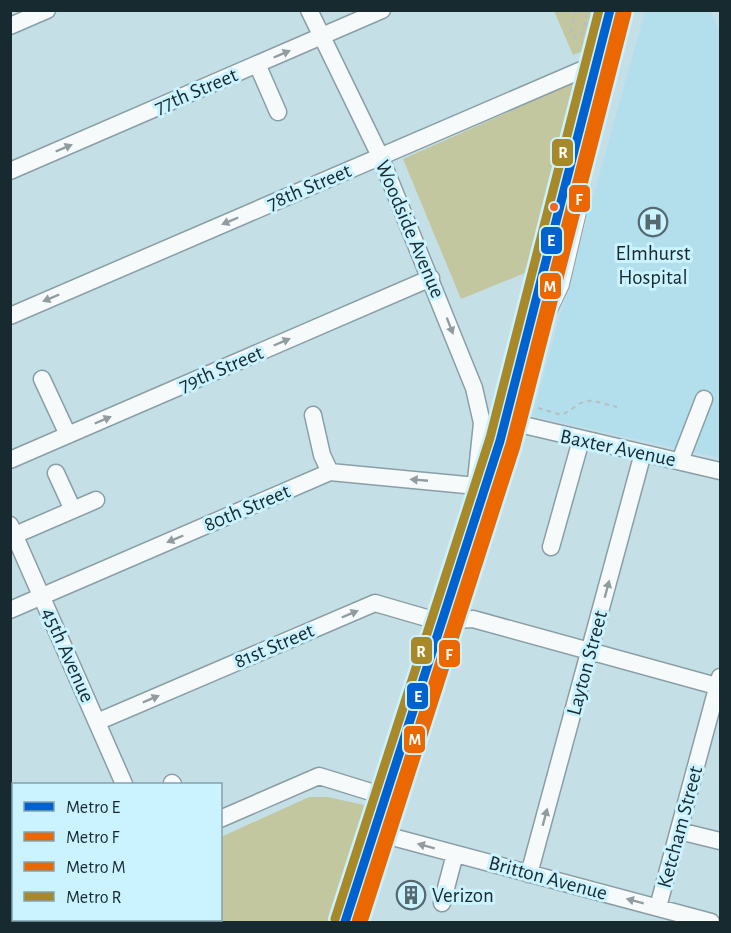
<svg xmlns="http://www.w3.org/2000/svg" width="731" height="933" viewBox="0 0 731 933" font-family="'Alegreya Sans',sans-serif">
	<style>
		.built { fill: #b3dfed }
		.green { fill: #c2c7a0 }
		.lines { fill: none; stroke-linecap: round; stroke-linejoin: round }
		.minor-casing { stroke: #8a9fa5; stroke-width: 19 }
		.major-casing { stroke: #8a9fa5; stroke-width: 22 }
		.path { stroke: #b5bfc2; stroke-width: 2; stroke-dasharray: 4.5 4.5; stroke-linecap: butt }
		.minor { stroke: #f6fafb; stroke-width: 16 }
		.major { stroke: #f6fafb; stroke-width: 20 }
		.metro-1-casing { stroke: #cbf2ff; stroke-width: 14 }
		.metro-2-casing { stroke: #cbf2ff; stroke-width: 14 }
		.metro-3-casing { stroke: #cbf2ff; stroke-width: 14 }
		.metro-4-casing { stroke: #cbf2ff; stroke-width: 14 }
		.metro-1 { stroke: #0062cf; stroke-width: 9 }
		.metro-2 { stroke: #eb6800; stroke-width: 9 }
		.metro-3 { stroke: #eb6800; stroke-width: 9 }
		.metro-4 { stroke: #a8892a; stroke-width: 9 }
		.oneway { fill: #929ca0 }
		.bus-dot { fill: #f26522; stroke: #cbf2ff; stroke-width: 2 }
		.labels { text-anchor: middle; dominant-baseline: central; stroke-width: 6; stroke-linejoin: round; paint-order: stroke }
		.street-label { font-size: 21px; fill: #172a30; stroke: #cbf2ff }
		.poi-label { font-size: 21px; fill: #172a30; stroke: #cbf2ff }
		.line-badge { stroke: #cbf2ff; stroke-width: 2 }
		.badge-label { font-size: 16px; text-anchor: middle; font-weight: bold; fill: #fff }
	</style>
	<rect width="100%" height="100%" fill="#c5dfe7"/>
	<path class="built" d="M645 11H711L720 33V458L532 416Z"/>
	<path class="green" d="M554 11H599L589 49 573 55Z
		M582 79 530 271 461 299 403 159Z
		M309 797H328L377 808 330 922H206L204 920H220L221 837Z"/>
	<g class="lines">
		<g class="minor-casing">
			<path id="minor" d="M309 10 380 156 474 388 482 423 474 500 478 543
				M10 26 47 10
				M257 64 278 112
				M10 171 382 10
				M10 316 607 59
				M42 379 68 435
				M313 415 322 455 330 472
				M482 423 496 427 515 423 720 471
				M10 460 431 278
				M680 461 704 399
				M56 473 73 510
				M10 525 124 784
				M15 535 96 500
				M551 547 581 440
				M10 610 330 472 487 487
				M97 722 375 603 437 621 473 619 720 687
				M172 783 173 784
				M220 819 319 776 397 800
				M679 831 720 841
				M385 835 711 922
				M10 863 14 867
				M529 874 643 453
				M442 903 455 854
				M658 907 720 677
				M183 920 185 922"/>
		</g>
		<g class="major-casing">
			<path id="major" d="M543 306 545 283 556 237
				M354 922 397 800 497 488 542 320 559 284 576 212 578 177 619 10"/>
		</g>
		<path class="path" d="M576 10 571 30 575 38 582 34 587 10
			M584 23 598 26
			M538 408 562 415C591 397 582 398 617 407"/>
		<use href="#minor" class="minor"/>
		<use href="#major" class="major"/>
		<g class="metro-1-casing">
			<path id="metro-1" d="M345 922 500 441 610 10"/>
		</g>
		<g class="metro-2-casing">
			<path id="metro-2" d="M363 922 516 446 627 13"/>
		</g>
		<g class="metro-3-casing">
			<path id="metro-3" d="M356 922 510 444 620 13"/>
		</g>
		<g class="metro-4-casing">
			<path id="metro-4" d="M335 919 490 438 599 10"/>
		</g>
		<use href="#metro-1" class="metro-1"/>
		<use href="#metro-2" class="metro-2"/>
		<use href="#metro-3" class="metro-3"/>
		<use href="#metro-4" class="metro-4"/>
	</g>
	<defs><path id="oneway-solid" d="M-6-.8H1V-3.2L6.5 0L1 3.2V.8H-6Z" transform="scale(1.5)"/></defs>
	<g class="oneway">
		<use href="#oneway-solid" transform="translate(282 54) rotate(-23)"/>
		<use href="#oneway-solid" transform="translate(64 148) rotate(-23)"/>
		<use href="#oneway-solid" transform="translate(230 221) rotate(157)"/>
		<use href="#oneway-solid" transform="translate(51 298) rotate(157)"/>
		<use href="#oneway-solid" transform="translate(450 326) rotate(69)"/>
		<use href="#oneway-solid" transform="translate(282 342) rotate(-23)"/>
		<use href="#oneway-solid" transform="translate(103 420) rotate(-23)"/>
		<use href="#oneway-solid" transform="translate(419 480) rotate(-175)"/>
		<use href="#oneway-solid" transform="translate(175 539) rotate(157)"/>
		<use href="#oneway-solid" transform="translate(607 589) rotate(-75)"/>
		<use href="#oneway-solid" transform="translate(350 614) rotate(-23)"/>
		<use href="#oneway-solid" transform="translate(151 699) rotate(-23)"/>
		<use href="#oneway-solid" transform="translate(545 817) rotate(-75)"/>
		<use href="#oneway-solid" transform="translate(426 846) rotate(-165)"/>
		<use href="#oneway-solid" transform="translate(635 901) rotate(-165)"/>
	</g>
	<defs>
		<g id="hospital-ring" transform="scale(1.5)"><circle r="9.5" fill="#cbf2ff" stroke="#546970" stroke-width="1.5"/><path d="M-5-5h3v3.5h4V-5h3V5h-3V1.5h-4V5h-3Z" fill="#546970"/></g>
		<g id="building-ring" transform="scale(1.5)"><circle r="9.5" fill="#cbf2ff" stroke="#546970" stroke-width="1.5"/><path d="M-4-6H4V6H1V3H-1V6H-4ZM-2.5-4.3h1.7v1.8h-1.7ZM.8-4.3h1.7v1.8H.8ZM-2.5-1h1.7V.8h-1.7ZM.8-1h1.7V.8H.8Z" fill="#546970"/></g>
	</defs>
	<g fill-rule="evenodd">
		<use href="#hospital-ring" x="653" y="222"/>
		<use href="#building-ring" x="411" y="895"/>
	</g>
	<circle class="bus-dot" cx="554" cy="207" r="5"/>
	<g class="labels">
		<g class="street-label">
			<text transform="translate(196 91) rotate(-23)">77th Street</text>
			<text transform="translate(309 187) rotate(-23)">78th Street</text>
			<text transform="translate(410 229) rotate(67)">Woodside Avenue</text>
			<text transform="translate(221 369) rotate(-23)">79th Street</text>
			<text transform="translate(618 448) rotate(12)">Baxter Avenue</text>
			<text transform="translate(247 508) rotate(-23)">80th Street</text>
			<text transform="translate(274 646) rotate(-23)">81st Street</text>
			<text transform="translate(68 655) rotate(66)">45th Avenue</text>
			<text transform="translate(587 663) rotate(-75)">Layton Street</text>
			<text transform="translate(680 827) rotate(-75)">Ketcham Street</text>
			<text transform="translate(548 878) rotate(15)">Britton Avenue</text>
		</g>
		<g class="poi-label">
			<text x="653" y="253">Elmhurst<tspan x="653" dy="24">Hospital</tspan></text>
			<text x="432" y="895" text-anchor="start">Verizon</text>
		</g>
	</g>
	<g class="line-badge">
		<rect x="551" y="138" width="23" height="29" rx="6" fill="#a8892a"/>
		<rect x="568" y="184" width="23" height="29" rx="6" fill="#eb6800"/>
		<rect x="540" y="226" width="23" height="29" rx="6" fill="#0062cf"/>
		<rect x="539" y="272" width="23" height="28" rx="6" fill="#eb6800"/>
		<rect x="410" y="636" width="23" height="29" rx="6" fill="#a8892a"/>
		<rect x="438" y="639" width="23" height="29" rx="6" fill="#eb6800"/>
		<rect x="406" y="682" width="23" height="28" rx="6" fill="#0062cf"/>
		<rect x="403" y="725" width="23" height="29" rx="6" fill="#eb6800"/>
	</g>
	<g class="badge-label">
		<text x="563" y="158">R</text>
		<text x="579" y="205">F</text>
		<text x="551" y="246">E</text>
		<text x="550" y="292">M</text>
		<text x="421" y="657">R</text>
		<text x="449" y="660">F</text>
		<text x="418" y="702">E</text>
		<text x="415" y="745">M</text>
	</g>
	<rect width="731" height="933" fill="none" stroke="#172a30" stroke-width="24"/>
	<rect x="12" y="783" width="210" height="138" fill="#cbf2ff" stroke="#83a2ac" stroke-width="1.5"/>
	<rect x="24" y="802" width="30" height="9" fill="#0062cf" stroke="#83a2ac" stroke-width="1.5"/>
	<text x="66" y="813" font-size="18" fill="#172a30">Metro E</text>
	<rect x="24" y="832" width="30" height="9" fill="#eb6800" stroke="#83a2ac" stroke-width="1.5"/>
	<text x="66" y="843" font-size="18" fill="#172a30">Metro F</text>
	<rect x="24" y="862" width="30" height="9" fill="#eb6800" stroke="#83a2ac" stroke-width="1.5"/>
	<text x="66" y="873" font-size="18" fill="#172a30">Metro M</text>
	<rect x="24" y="892" width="30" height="9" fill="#a8892a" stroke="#83a2ac" stroke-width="1.5"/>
	<text x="66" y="903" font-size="18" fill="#172a30">Metro R</text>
</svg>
